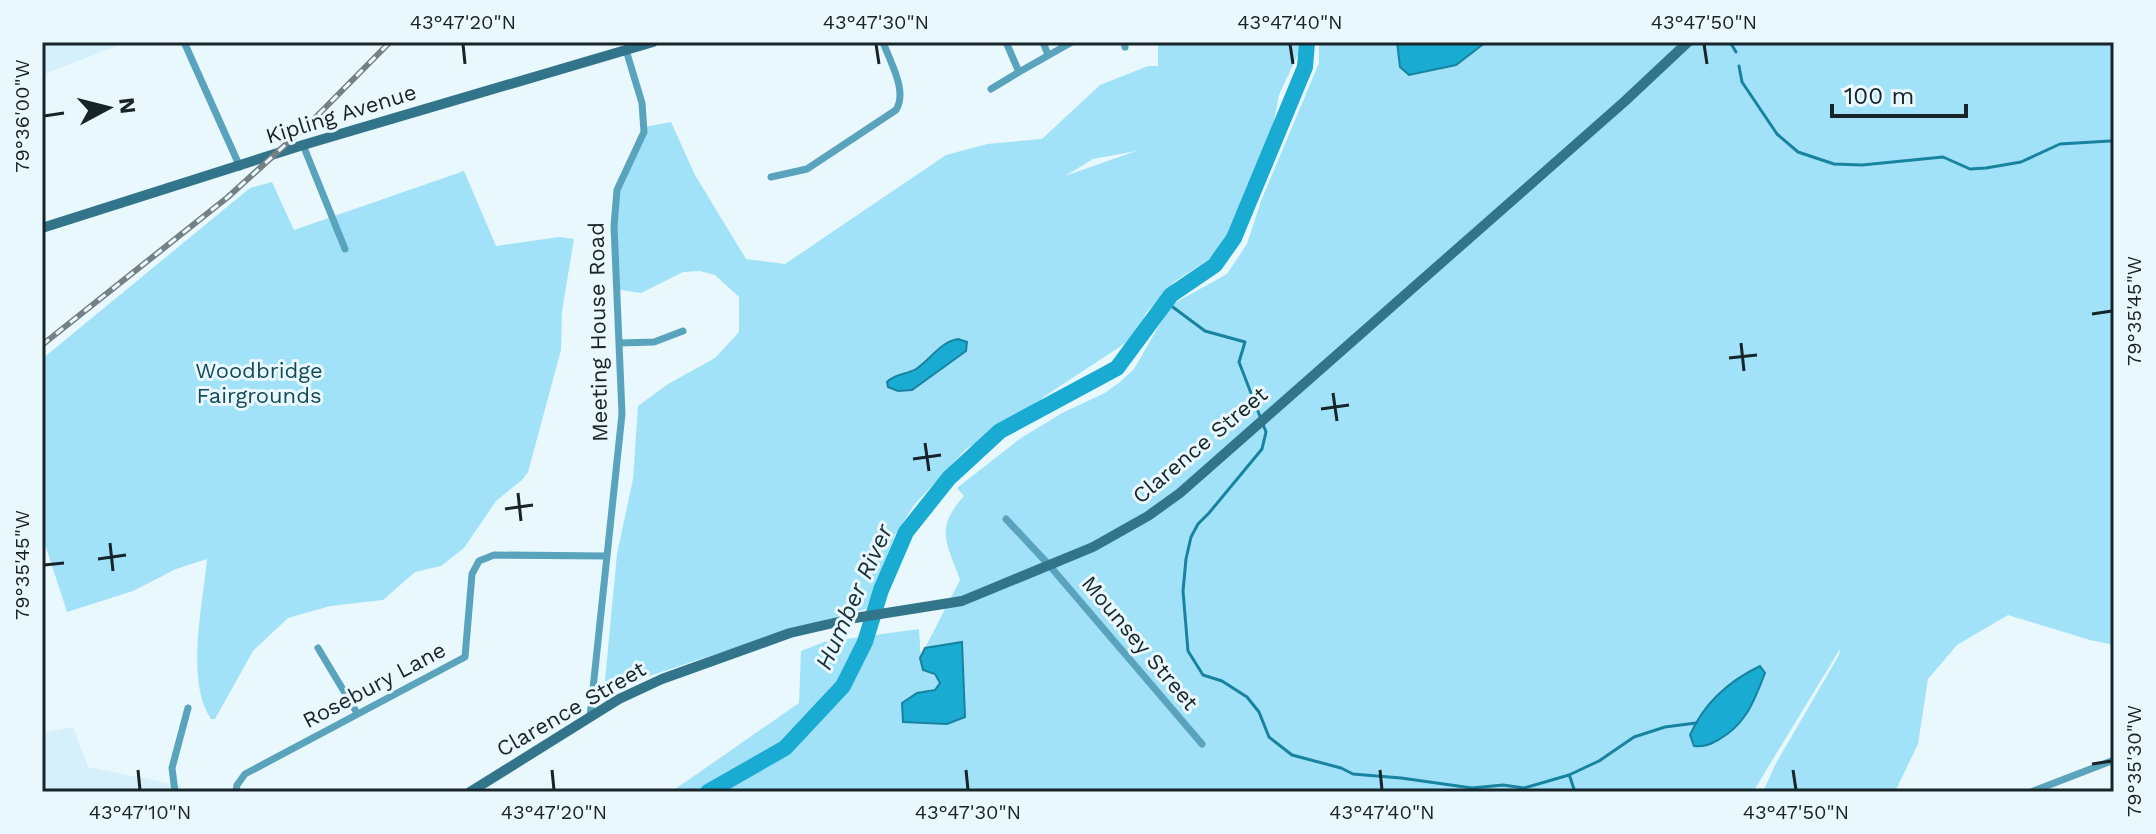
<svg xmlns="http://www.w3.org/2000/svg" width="2156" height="834" viewBox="0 0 2156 834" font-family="'Work Sans',sans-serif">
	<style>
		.built { fill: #d5f0fa }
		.green { fill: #a1e2f9; fill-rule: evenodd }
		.water { fill: #19abd1; stroke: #18839f; stroke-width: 2 }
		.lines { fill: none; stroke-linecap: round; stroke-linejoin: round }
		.stream { stroke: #18839f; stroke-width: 3 }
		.river { stroke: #19abd1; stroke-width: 16 }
		.street { stroke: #59a3bc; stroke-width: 7 }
		.secondary { stroke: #32758a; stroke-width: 10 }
		.rail-casing { stroke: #738186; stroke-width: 6 }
		.rail { stroke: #e9f8fd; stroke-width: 3; stroke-dasharray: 9; stroke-linecap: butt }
		.ticks { fill: none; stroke: #17252a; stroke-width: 3 }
		.labels { text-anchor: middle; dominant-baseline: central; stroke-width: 6; stroke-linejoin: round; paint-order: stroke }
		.street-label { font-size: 22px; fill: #17252a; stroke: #e9f8fd }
		.park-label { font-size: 22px; fill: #144b5b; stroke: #e9f8fd }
		.water-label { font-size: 24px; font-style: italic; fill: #1c3139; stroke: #e9f8fd }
		.neatline { fill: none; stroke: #17252a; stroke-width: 3 }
		.ticks-label { font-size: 20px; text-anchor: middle; fill: #17252a }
	</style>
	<rect width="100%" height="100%" fill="#e9f8fd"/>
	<path class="built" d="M42 42H127L42 75Z
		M73 727 88 767 182 786 178 792H42V733Z"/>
	<path class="green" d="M1158 42H1299L1298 54 1279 95 1272 131 1224 249 1174 282 1146 313 1137 332 1124 344 1045 396 1025 414 966 449 914 505 895 535 866 609 791 629 604 691 617 554 633 479 638 406 668 384 715 358 739 332V297L715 275 700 271 683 272 641 293 614 289 615 198 644 127 671 122 695 175 746 259 785 264 946 155 987 144 1042 139 1100 85 1148 66H1158ZM1136 151 1065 176 1093 159Z
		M1319 42H2114V645L2090 640 2008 615 1957 645 1928 679 1918 744 1895 792H1763L1775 765 1839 655 1840 649 1753 792H671L799 703 801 651 824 642 919 629 921 661 940 682 924 720 962 642 925 648 960 580C947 543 934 529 964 496L957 488 1021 438 1064 412 1105 393 1120 382 1134 369 1171 305 1227 274 1247 244 1261 201 1319 63Z
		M464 171 496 246 559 237 574 239 562 311 561 350 528 472 522 480 496 501 464 548 441 566 415 572 383 600 330 606 288 618 253 651 215 719H211C185 681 203 604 207 559L176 569 133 591 67 612 42 535V359L250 188 272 182 294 230Z"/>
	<path class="water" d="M1397 42H1486L1456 65 1409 75 1400 67Z
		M958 339 967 342 966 351 912 390 898 391 888 387 887 382C895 373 906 375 916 369 931 359 940 342 958 339Z
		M962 642 965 717 947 724 903 722 902 703 917 693 935 690 940 683 935 674 923 670 920 658 925 648Z
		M1760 666 1765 673C1754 701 1746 725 1718 740 1709 745 1704 747 1694 746L1690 735C1704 703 1729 681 1760 666Z"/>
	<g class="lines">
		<path class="stream" d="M1730 42 1736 52
			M1739 66 1742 82 1777 134 1798 152 1834 164 1862 165 1943 157 1970 169 1986 168 2021 162 2060 144 2110 141
			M1166 302 1205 331 1245 342 1239 362 1266 432 1262 449 1209 513 1198 524 1191 537 1186 559 1183 591 1188 651 1203 675 1222 681 1247 697 1259 712 1269 737 1292 755 1341 768 1353 774 1401 778 1472 788 1503 785 1524 788 1569 775 1599 761 1634 737 1665 727 1696 723
			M1570 777 1575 792"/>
		<path class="river" d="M708 792 785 748 843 686 865 642 881 590 906 532 949 478 1000 431 1117 368 1171 295 1215 265 1234 238 1305 67 1307 42"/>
		<path class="street" d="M184 42 240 167
			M1006 42 1019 72 1072 42
			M1043 42 1048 55
			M1124 42 1125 47
			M991 89 1019 72
			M303 145 345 249
			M771 177 807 169 896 110C908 91 890 62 883 42
			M620 343 654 342 683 331
			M1006 519 1049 565 1202 744
			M318 648 357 713
			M590 717 622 414 614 226 617 190 644 132 642 103 626 50
			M175 792 172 768 188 708
			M236 792 237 785 245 774 465 657 472 574 479 561 494 555 606 556
			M2031 792 2114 760"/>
		<path class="secondary" d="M42 228 303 145 653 42
			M470 792 619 699 662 679 790 633 855 618 962 601 1093 547 1148 516 1180 493 1624 102 1688 42"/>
		<g class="rail-casing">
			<path id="rail" d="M42 345 228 197 316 117 390 42"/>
		</g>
		<use href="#rail" class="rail"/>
	</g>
	<path class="ticks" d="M463 44 465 64M876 44 879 64M1290 44 1293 64M1704 44 1707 64M44 116 64 113M2092 314 2112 311M1741 343 1744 371M1729 358 1757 355M1333 393 1337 421M1321 409 1349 405M925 443 929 471M913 459 941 455M518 493 521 521M505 509 533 505M110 543 113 571M98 559 126 555M44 565 64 563M2092 764 2112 761M138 770 140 790M552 770 554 790M966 770 968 790M1380 770 1382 790M1793 770 1796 790"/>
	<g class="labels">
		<g class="street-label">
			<text transform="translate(341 114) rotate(-17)">Kipling Avenue</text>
			<text transform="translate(598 332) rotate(-91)">Meeting House Road</text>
			<text transform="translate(1200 445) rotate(-40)">Clarence Street</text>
			<text transform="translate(1140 643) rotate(50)">Mounsey Street</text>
			<text transform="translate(374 685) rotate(-28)">Rosebury Lane</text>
			<text transform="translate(571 709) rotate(-30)">Clarence Street</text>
		</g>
		<g class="park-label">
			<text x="259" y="370">Woodbridge<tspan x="259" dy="25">Fairgrounds</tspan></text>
		</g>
		<g class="water-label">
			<text transform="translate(854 597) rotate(-66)">Humber River</text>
		</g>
	</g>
	<rect width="2156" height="834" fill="none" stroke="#e9f8fd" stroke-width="88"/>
	<g transform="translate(108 108) rotate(83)" stroke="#e9f8fd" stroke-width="6" paint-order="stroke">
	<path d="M0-6L14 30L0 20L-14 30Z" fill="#17252a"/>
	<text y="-12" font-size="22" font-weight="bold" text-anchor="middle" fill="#17252a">N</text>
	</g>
	<path d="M1832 104v12h134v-12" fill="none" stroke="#17252a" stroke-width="4"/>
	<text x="1844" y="104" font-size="24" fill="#17252a" stroke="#e9f8fd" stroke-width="6" paint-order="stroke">100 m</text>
	<rect x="44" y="44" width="2068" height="746" class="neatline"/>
	<g class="ticks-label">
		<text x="463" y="29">43°47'20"N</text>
		<text x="876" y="29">43°47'30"N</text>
		<text x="1290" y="29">43°47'40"N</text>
		<text x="1704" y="29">43°47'50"N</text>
		<text transform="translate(22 116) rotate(-90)" y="7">79°36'00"W</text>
		<text transform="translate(2134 311) rotate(-90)" y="7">79°35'45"W</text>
		<text transform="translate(22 565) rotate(-90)" y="7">79°35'45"W</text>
		<text transform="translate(2134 761) rotate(-90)" y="7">79°35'30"W</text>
		<text x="140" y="819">43°47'10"N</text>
		<text x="554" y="819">43°47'20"N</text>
		<text x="968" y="819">43°47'30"N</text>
		<text x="1382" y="819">43°47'40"N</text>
		<text x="1796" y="819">43°47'50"N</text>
	</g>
</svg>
